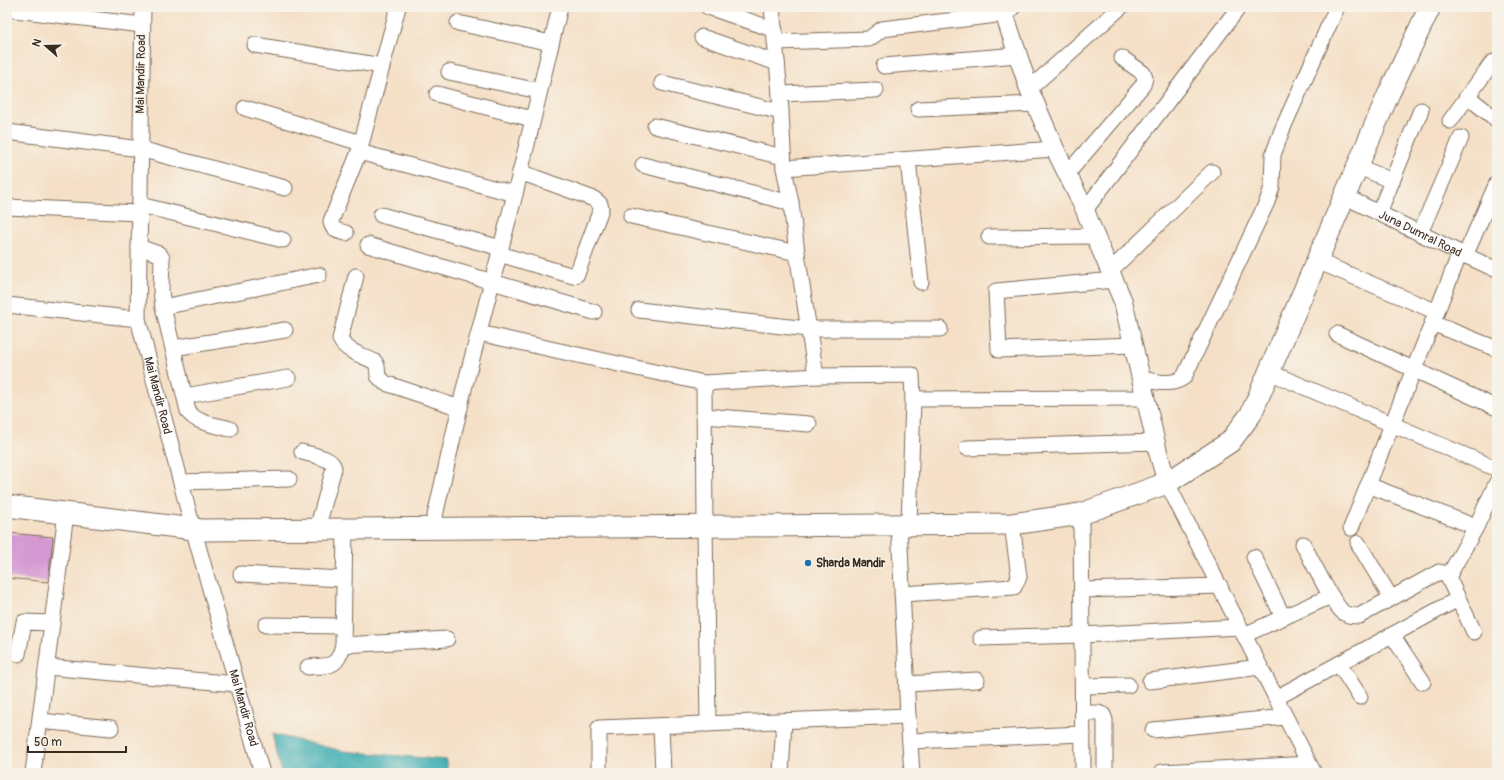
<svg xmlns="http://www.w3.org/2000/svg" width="1504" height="780" viewBox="0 0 1504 780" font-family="Pangolin,sans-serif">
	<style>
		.water { fill: #39abb1; stroke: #3a6a68 }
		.building { fill: #d498d3 }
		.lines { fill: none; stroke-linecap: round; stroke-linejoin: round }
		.minor-casing { stroke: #7c6a59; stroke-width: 17 }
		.tertiary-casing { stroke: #7c6a59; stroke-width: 20 }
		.secondary-casing { stroke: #7c6a59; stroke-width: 23 }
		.minor { stroke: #fff; stroke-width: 15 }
		.tertiary { stroke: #fff; stroke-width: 18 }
		.secondary { stroke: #fff; stroke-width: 21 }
		.poi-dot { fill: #1f6fb2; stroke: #f7f3e8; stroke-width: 1.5 }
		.labels { text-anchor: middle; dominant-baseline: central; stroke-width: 3; stroke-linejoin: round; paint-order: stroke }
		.street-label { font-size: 12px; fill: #3b2a1e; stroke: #f7f3e8 }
		.poi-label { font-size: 12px; font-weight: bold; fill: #3b2a1e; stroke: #f7f3e8; text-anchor: start }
	</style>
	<rect width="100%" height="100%" fill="#f7f3e8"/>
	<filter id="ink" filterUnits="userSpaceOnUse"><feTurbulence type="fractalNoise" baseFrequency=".025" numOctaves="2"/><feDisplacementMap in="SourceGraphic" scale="8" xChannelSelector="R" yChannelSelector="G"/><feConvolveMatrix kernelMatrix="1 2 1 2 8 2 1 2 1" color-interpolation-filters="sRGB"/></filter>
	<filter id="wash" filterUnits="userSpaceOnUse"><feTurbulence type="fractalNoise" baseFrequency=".012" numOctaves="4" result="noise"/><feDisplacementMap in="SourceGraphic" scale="16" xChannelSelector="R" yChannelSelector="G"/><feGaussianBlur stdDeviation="0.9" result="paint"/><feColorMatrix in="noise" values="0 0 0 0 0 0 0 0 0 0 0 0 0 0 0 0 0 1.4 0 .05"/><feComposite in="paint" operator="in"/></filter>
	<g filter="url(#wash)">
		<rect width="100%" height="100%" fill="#f5e0c7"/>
		<path class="water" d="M272 734 343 751 447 760V773H282Z"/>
		<g id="blocks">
			<path class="building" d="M7 533 53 537 48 582 7 578Z"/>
		</g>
	</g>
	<g filter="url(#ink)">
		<use href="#blocks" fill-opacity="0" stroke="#7c6a59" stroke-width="1"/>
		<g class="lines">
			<g class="minor-casing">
				<g id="minor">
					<path id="s1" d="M143 7 138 319 191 521 262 773"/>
					<path d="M398 7 359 152 515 194"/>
					<path d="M708 7 775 30"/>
					<path d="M772 7 780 94 784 168 1055 149"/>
					<path d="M7 9 142 25"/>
					<path d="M458 23 551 43"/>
					<path d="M702 37 777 63"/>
					<path d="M775 42 869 39 882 29 1005 14 1013 7"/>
					<path d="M255 45 382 66"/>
					<path d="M884 66 1018 55"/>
					<path d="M449 72 539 91"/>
					<path d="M662 83 781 112"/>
					<path d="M1029 89 1121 7"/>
					<path d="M437 94 532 119"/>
					<path d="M780 94 876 90"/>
					<path d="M1467 96 1497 120"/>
					<path d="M245 108 361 143"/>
					<path d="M918 109 1035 104"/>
					<path d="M1450 121 1492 63 1497 61"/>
					<path d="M655 126 783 157"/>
					<path d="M7 132 140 149 285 188"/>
					<path d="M908 160 921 282"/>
					<path d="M643 165 791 203"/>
					<path d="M1357 166 1392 181"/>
					<path d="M1067 174 1143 85 1145 78 1143 73 1122 58"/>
					<path id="s2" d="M1344 196 1460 253 1497 270"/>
					<path d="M140 205 283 240"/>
					<path d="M7 207 139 213"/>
					<path d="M1085 210 1239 7"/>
					<path d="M1379 213 1421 110"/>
					<path d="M381 215 501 248"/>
					<path d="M631 216 797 253"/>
					<path d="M346 233C337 231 332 230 331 221L359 152"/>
					<path d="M1420 233 1461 138"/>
					<path d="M989 237 1095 236"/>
					<path d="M368 245 594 312"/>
					<path d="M139 247 159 254 162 258 161 290 163 307 188 411C196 424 217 425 230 429"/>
					<path d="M499 254 573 276 577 274 601 209 600 204 594 199 520 172"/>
					<path d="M1465 256 1497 183"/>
					<path d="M1317 261 1437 312"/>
					<path d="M1110 271 1212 172"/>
					<path d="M356 276 340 339C345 351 364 356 375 362L377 366 378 376 385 383 460 408"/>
					<path d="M1114 280 996 291 999 350 1133 345"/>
					<path d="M7 305 138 319"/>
					<path d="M163 307 319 275"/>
					<path d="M639 310 808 329H940"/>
					<path d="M1432 323 1497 349"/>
					<path d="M479 333 704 383 816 376 797 253 791 203 784 168"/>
					<path d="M1337 334 1497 408"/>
					<path d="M173 348 285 330"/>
					<path d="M1269 372 1497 469"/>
					<path d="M816 376 912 375 913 399 909 525"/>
					<path d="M1141 379C1156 381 1171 387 1184 377L1267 202 1272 187 1273 155 1282 130 1337 7"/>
					<path d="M704 383 705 527 708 724"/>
					<path d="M185 396 288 378"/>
					<path d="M913 399 1146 398"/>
					<path d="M704 416 809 424"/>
					<path d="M967 448 1156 442"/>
					<path d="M302 452C311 455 332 457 334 468L317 529"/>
					<path d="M181 482 289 479"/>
					<path d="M1167 483 1314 773"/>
					<path d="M1368 485 1476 527"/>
					<path d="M1081 514 1083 773"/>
					<path d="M899 525 908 716 912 773"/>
					<path d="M1351 528 1460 253"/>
					<path d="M432 529 464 389 515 194 560 7"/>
					<path d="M1358 543 1391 598"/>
					<path d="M1303 544C1311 559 1333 605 1344 613 1349 616 1353 616 1359 616L1439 572 1443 573 1448 577 1474 632"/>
					<path d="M1254 557 1283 617"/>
					<path d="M241 574 344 579"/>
					<path d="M1448 577 1476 527 1497 482"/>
					<path d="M1082 590 1220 586"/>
					<path d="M902 594 1014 587 1019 577 1012 524"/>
					<path d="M266 625 343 626"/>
					<path d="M1244 635 1331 596"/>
					<path d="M1392 635 1423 682"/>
					<path d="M981 638 1082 635 1240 627"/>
					<path d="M343 645 447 639"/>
					<path d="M18 654 24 622 52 623"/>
					<path d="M1339 664 1360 697"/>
					<path d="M47 667 237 684"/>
					<path d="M308 667C329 665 337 669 343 645L345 529"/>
					<path d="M1150 681 1260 667"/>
					<path d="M907 684 977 680"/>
					<path d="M1083 686 1128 685"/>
					<path d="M1276 698 1458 599"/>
					<path d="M1083 713H1098L1103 715 1105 720V773"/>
					<path d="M40 721 111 728"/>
					<path d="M661 726 663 773"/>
					<path d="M1153 730 1285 717"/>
					<path d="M910 741 1083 734"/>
					<path d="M1162 772 1309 764"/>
					<path d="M33 773 66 513"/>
					<path d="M599 773V728L908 716"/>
					<path d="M781 773 784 721"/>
				</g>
			</g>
			<g class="tertiary-casing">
				<path id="tertiary" d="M1002 7 1029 89 1055 149 1085 210 1095 236 1123 301 1158 452 1167 483"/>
			</g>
			<g class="secondary-casing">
				<path id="secondary" d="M7 506 202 530 1012 524 1081 514 1167 483 1230 442 1251 414 1389 93 1430 7"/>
			</g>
			<use href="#minor" class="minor"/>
			<use href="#tertiary" class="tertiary"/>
			<use href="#secondary" class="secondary"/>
		</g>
	</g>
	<circle class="poi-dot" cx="808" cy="563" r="4"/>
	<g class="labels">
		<g class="street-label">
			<text transform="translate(141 74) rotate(-89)">Mai Mandir Road</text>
			<text stroke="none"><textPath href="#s2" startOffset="85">Juna Dumral Road</textPath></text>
			<text stroke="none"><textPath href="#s1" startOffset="391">Mai Mandir Road</textPath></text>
			<text stroke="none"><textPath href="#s1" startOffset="715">Mai Mandir Road</textPath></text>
		</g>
		<g class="poi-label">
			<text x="816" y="563">Sharda Mandir</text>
		</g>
	</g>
	<rect width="1504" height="780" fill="none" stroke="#f7f3e8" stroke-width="24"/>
	<g transform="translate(46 46) rotate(290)" stroke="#f7f3e8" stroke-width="3" paint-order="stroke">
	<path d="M0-3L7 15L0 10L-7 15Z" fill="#3b2a1e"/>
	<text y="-6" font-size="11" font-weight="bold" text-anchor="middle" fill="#3b2a1e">N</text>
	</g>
	<path d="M28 746v6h98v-6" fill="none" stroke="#3b2a1e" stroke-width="2"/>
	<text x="34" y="746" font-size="12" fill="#3b2a1e" stroke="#f7f3e8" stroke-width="3" paint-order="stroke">50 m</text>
</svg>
